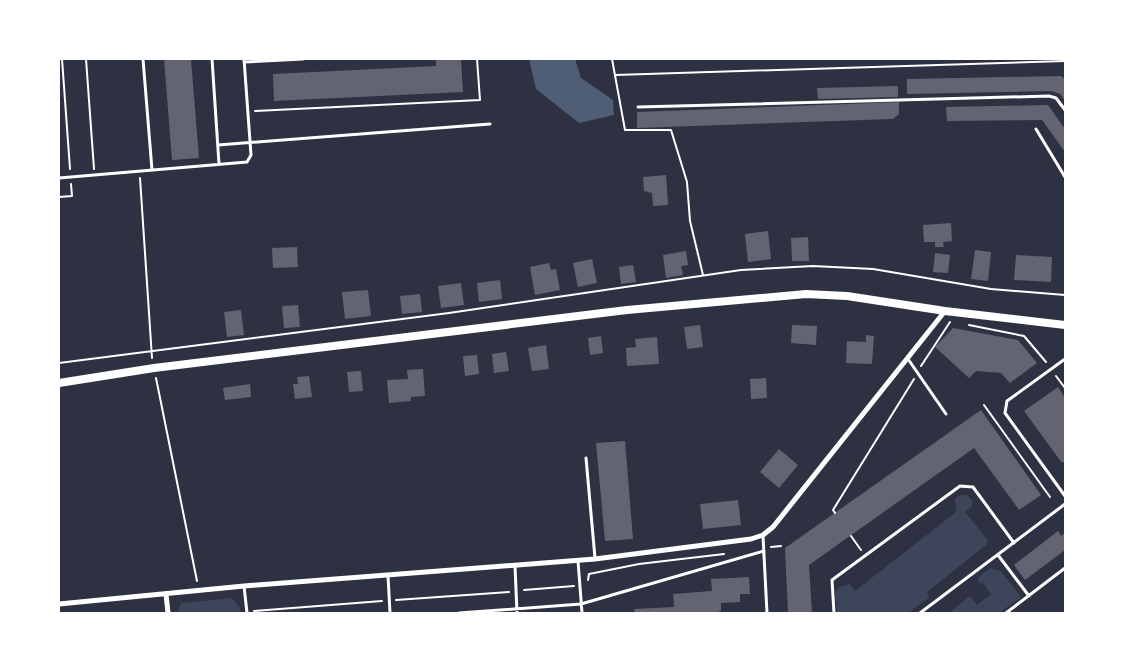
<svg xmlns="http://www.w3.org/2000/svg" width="1124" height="672" viewBox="0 0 1124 672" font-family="Lato,sans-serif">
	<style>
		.green { fill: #3c4559 }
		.water { fill: #4f5d75 }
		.building { fill: #626471 }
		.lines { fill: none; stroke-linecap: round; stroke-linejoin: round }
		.path { stroke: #fff; stroke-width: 2 }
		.service { stroke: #fff; stroke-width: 3 }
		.minor { stroke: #fff; stroke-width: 5 }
		.tertiary { stroke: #fff; stroke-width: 8 }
	</style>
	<rect width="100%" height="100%" fill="#2d3142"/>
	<path class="green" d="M961 495H967L972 500V507L965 512 988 540 986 545 927 592 929 598 908 613H837L835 592 839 587 850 584 855 591 956 512 955 498Z
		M990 568 1001 571 1021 597 999 613H949L970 596 977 605 991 594 982 582 979 584 978 578Z
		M232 598 240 608 241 613H177L181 603Z"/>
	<path class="water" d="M529 59H575L581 78 613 100 614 115 579 123 536 89Z"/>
	<path class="building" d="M164 59H191L199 158 172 160Z
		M436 59H461L463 92 274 101 273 74 436 66Z
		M1061 76 1065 79V101L1060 94 1051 91 907 94V79Z
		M898 86V97L818 99 817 88Z
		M899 102V114L893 119 637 128V112Z
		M1048 105 1065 129V152L1042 120 947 121 946 107Z
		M666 175 668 205 653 206 652 193 644 191 643 177Z
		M951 223 952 241 943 242 944 247H935V242H924L923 225Z
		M768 231 771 259 748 262 745 234Z
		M808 237 809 261H792L791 238Z
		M297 247 298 267 273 268 272 248Z
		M975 250 991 252 988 281 971 279Z
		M686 251 688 265 681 266 683 275 666 278 663 255Z
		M935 253 950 255 948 273 933 272Z
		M1016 255 1052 257 1051 282 1014 280Z
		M592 259 597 283 578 287 573 263Z
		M549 263 551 270 556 269 560 290 535 295 530 267Z
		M633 265 636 282 621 284 619 267Z
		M500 280 502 299 479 302 477 283Z
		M461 283 464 305 441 308 438 286Z
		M368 290 371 316 345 319 342 292Z
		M420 294 422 312 402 314 400 296Z
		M298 305 300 327 284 328 282 306Z
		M241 310 244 335 227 337 224 312Z
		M700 325 703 347 687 349 684 327Z
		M792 325 817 326 816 345 791 343Z
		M953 328 1018 340 1037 363 1010 383 1001 373 976 371 969 378 935 347Z
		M866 335 874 336 872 364 846 363 847 341 866 342Z
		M601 336 603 353 590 355 588 338Z
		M657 337 659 364 627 366 626 348 636 347 635 339Z
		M546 345 549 369 532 371 528 348Z
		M506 352 509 371 494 373 492 354Z
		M477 355 479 374 465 376 463 356Z
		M423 369 425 396 411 397V401L389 403 387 380 408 379 407 370Z
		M361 371 363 391 349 392 347 372Z
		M309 376 312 397 295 399 293 384H298L297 377Z
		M766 378 767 398 751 399 750 379Z
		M250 384 251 397 225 400 223 388Z
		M1058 387 1065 398V461L1062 463 1024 411Z
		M981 410 1041 495 1019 510 974 448 809 565 812 613H788L785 548Z
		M625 441 633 539 605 541 596 443Z
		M779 449 798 465 779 488 760 472Z
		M738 500 741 525 703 529 700 504Z
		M1058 531 1061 536 1065 533V550L1025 580 1014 565Z
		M749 577 750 594H740V602L721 603V611L712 613H635L634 609 674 607 673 594 712 591 711 579Z"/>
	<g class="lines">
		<path class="path" d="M62 59 70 169
			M86 59 94 169
			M612 59 625 130H671L687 182 690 221 703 275
			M615 75 1065 61
			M255 111 480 100 477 59
			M140 178 152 358
			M59 197 72 196 71 184
			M969 325 1024 336 1046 362
			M59 363 449 313 741 270 813 266 873 269 991 289 1065 295
			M921 366 950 322
			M1056 376 1065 388
			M156 378 197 581
			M984 405 1050 497
			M835 513 833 510 914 379
			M851 536 861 550
			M771 547 781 546
			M588 580 589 574 639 564 724 554
			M524 590 574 586
			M396 600 509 592
			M254 611 382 601"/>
		<path class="service" d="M143 59 152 170
			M212 59 219 164
			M244 62 303 59
			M638 107 1049 96 1056 98 1065 110
			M1036 129 1065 177
			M218 145 490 124
			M59 178 247 162 251 155 244 59
			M908 359 946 414
			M1065 359 1007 401 1005 413 1065 496
			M586 458 595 558
			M763 536 767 613
			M998 555 1029 596
			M578 561 582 613
			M515 566 517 613
			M388 576 390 613
			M244 586 247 613
			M459 613 581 604 764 551
			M834 613 832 580 960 486 973 487 1014 543
			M920 613 1065 504
			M1006 613 1065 568"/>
		<path class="minor" d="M166 594 168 613
			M59 604 244 586 595 559 751 539 763 535 773 527 945 311"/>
		<path class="tertiary" d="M59 383 154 368 627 310 806 294 847 296 945 311 1065 325"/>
	</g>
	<rect width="1124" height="672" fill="none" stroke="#ffffff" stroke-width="120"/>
</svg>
